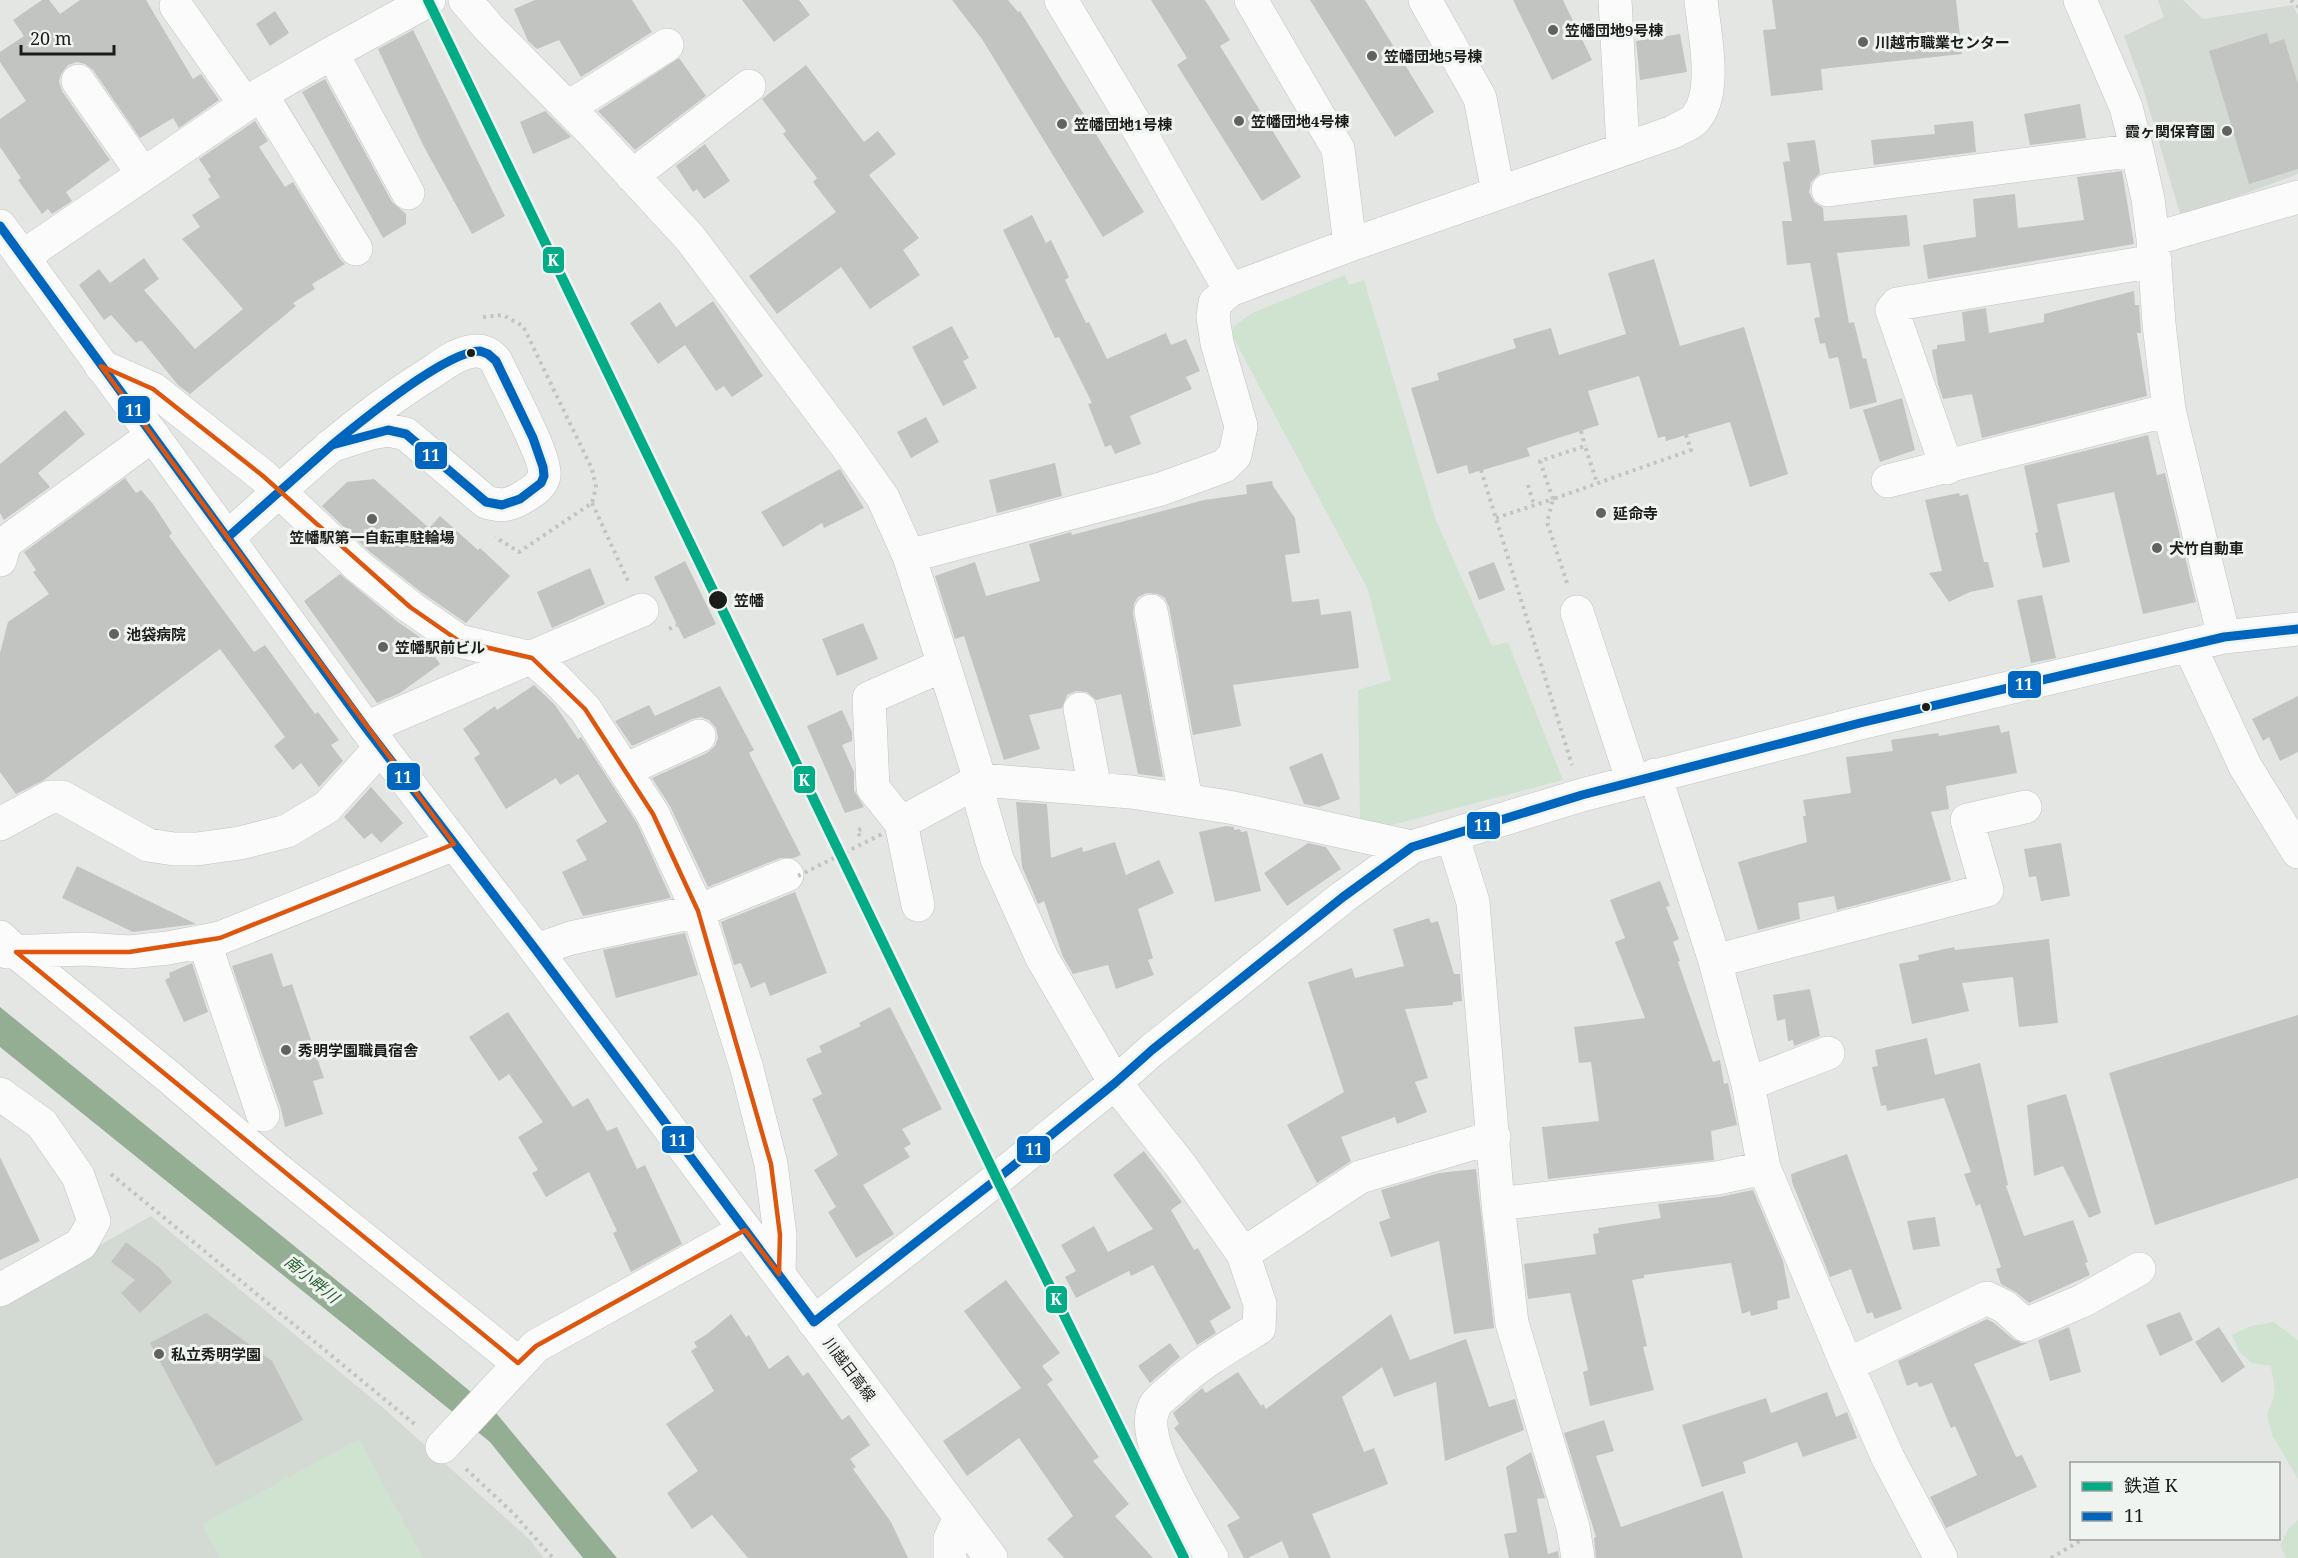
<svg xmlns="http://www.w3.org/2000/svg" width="2298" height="1558" viewBox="0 0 2298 1558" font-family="'Noto Serif','Noto Sans JP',serif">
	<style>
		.built { fill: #d3d9d3 }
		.green { fill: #d0e3d1 }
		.water { fill: #94ae94 }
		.building { fill: #c2c4c2 }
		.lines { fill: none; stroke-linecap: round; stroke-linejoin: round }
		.minor-casing { stroke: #c1c3c1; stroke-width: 34 }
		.major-casing { stroke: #c1c3c1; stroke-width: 34 }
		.path { stroke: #c2c4c2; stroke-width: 4; stroke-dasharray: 3 4.5; stroke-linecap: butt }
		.minor { stroke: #fbfbfb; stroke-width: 33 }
		.major { stroke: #fbfbfb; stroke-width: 33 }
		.path-bridge { stroke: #c2c4c2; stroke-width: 4; stroke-dasharray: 3 4.5; stroke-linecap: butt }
		.bus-1-casing { stroke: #f0f4f0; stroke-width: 14 }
		.bus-1 { stroke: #0065bd; stroke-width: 9 }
		.rail-1-casing { stroke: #f0f4f0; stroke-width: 15 }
		.rail-1 { stroke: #01ac87; stroke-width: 10 }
		.marked { fill: none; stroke: #de560d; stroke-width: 4.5; stroke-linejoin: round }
		.poi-dot { fill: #616361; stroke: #f0f4f0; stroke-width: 2 }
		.bus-dot { fill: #1b1d1b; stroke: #f0f4f0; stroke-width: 2 }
		.labels { text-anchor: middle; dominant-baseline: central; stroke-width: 6; stroke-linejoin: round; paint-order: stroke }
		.poi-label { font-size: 15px; font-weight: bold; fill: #1b1d1b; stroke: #f0f4f0; text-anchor: start }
		.stop-label { font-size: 15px; font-weight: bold; fill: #1b1d1b; stroke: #f0f4f0; text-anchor: start }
		.street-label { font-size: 15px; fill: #1b1d1b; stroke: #f0f4f0 }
		.water-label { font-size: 16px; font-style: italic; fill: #28602e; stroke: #f0f4f0 }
		.line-badge { stroke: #f0f4f0; stroke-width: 2 }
		.badge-label { font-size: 16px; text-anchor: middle; font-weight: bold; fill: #fff }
	</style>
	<rect width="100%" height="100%" fill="#e4e6e4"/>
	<path class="built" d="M2158 0H2183L2203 19 2293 5 2298 15V174L2181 217 2143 88 2124 36 2164 17Z
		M151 1216 381 1406 529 1539 544 1558H0V1302Z"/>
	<path class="green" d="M1345 275 1349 285 1364 280 1435 518 1492 646 1508 642 1563 780 1384 827 1360 819 1358 690 1391 680 1368 590 1232 335 1233 327 1252 313Z
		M2274 1322 2298 1340V1479L2272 1435 2267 1414 2275 1393 2271 1366 2251 1363 2239 1351 2232 1335 2251 1326Z
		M359 1439 423 1558H220L202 1524Z
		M2298 1520V1558H2286L2280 1546 2288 1529Z"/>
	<path class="water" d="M0 1007 362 1301 496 1413 617 1558H583L490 1442 0 1047Z"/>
	<path class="building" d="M42 0H49L60 14 80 0H146L193 79 201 74 219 100 179 128 173 118 140 138 93 70 85 64 77 62 68 65 61 74 59 82 62 91 110 160 66 192 72 201 52 214 48 209 42 214 18 180 21 178 0 147V119L26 101 0 62V52L24 36 13 20Z
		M535 0H632L652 32 581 77 559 40 537 49 528 41 514 9Z
		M742 0H799L810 15 774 42Z
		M952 0H1008L1018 12 1020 11 1144 212 1103 237 982 39Z
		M1151 0H1205L1230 40 1220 46 1301 177 1262 201 1177 65 1187 58Z
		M1310 0H1365L1434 112 1395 137Z
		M1513 0H1563L1592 60 1552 80Z
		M1772 0H1956L1962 54 1821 69 1823 90 1771 96 1763 30 1776 29Z
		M275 11 289 33 270 46 256 24Z
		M413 30 505 216 472 234 423 145 378 49Z
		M2267 33 2270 44 2284 39 2298 84V169L2249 184 2209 51Z
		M1680 34 1687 72 1640 80 1636 41Z
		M679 58 706 96 635 150 598 111Z
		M806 65 864 142 878 131 896 154 869 175 919 238 903 250 920 275 870 309 841 267 777 314 749 276 836 212 813 182 817 178 783 134 786 131 762 99Z
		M325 79 392 202 406 214V224L383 238 302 92Z
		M2080 104 2086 138 2030 145 2024 114Z
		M545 111 571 137 533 154 520 122Z
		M255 121 268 141 259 147 285 187 293 182 340 259 345 264 312 284 315 289 293 303 296 306 190 394 178 385 142 341H139L136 343 111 315 104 320 79 285 99 269 110 283 144 258 159 279 144 290 195 349 243 309 182 239 200 227 192 215 220 197 208 179 211 177 199 159Z
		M1973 121 1976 152 1874 165 1871 140 1935 134 1934 125Z
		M1815 140 1820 173 1811 182 1809 192 1814 202 1823 208 1824 221 1907 215 1910 246 1837 253 1849 323 1854 322 1863 359 1866 358 1877 402 1850 409 1838 357 1829 359 1825 343 1820 344 1814 318 1820 317 1810 263 1787 265 1782 221H1792L1783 162 1790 161 1787 143Z
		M705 144 730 181 704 199 697 189 693 192 676 166Z
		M2122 171 2134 244 1928 279 1923 245 1976 237 1973 199 2015 194 2018 228 2084 220 2077 177Z
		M1032 215 1046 243 1051 240 1069 277 1065 280 1086 323 1089 322 1107 359 1166 333 1171 345 1186 339 1200 371 1186 377 1192 389 1130 416 1141 444 1115 454 1111 445 1105 447 1088 404 1092 403 1059 337 1055 338 1003 230Z
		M1654 259 1680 346 1744 327 1788 474 1750 487 1730 422 1666 441 1665 436 1658 438 1639 376 1588 391 1599 425 1527 448 1530 456 1469 474 1467 465 1437 474 1411 388 1439 380 1437 373 1516 348 1513 339 1551 328 1559 355 1626 334 1608 273Z
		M2134 291 2135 305H2139L2141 333H2137L2147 396 1982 438 1972 394 1943 399 1938 384 1932 350 1937 349V345L1965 341 1962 312 1986 308 1989 333 2044 322V314Z
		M713 301 763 376 732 397 724 386 716 391 685 345 658 364 630 323 660 302 676 327Z
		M952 326 969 358 963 361 977 388 943 406 912 347Z
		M1902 398 1915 450 1880 462 1863 410Z
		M65 410 85 434 38 473 50 487 4 520 0 513V464Z
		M926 417 939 442 911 458 897 432Z
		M2148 435 2157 475 2165 473 2196 602 2143 614 2114 492 2057 504 2070 562 2043 568 2035 533 2038 532 2024 466Z
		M1055 463 1062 496 997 513 989 480Z
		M840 469 864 508 824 528 822 523 783 547 761 512Z
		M125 478 136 493 141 490 153 504 172 533 169 536 254 652 265 645 315 714 318 712 339 740 331 745 343 761 319 787 301 763 293 770 274 746 285 737 220 649 44 780 16 794 0 772V653L8 622 49 594 33 572 36 570 24 552Z
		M374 479 429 528 440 516 478 550 480 548 510 576 466 623 421 592 370 552 322 506 347 482Z
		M1272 481 1273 486 1295 518 1300 553 1285 555 1292 602 1319 599 1321 615 1351 611 1359 668 1233 685 1241 726 1193 735 1169 607 1165 598 1158 594 1147 593 1138 597 1134 604 1133 614 1163 777 1138 774 1121 694 1096 700 1087 692 1076 691 1067 695 1062 708 1029 715 1040 749 1004 760 964 636 955 639 935 576 975 562 986 596 1040 581 1029 544 1071 532 1072 535 1204 500 1247 494 1246 485Z
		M1959 493 1960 496 1968 494 1984 562H1988L1994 587 1970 592 1949 602 1929 573 1942 571 1925 500Z
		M685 561 716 624 684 639 654 577Z
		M1494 562 1505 590 1479 600 1468 572Z
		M590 568 605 604 552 628 537 592Z
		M340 574 398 622 440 651 435 657 440 664 400 693 377 703 304 601Z
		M2042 595 2056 658 2031 663 2017 600Z
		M863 623 878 659 837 676 822 639Z
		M534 685 555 705 578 739 581 737 637 823 671 898 583 916 562 872 587 860 576 840 607 822 578 774 560 785 556 778 506 809 474 758 480 754 463 729 495 706 497 710Z
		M720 686 754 750 749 753 801 855 794 858H780L708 887 670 806 652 778 707 753 715 746 718 738 716 728 709 720 701 717 692 719 632 746 615 721 649 705 655 716Z
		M2298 696V752L2280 761 2269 737 2263 741 2252 719Z
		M842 710 852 732V741L842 745 854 772V790L864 807 845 813 807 726Z
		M1999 725 2001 733 2009 731 2017 773 1946 786 1949 809 1931 812 1951 880 1837 910 1834 896 1798 903 1800 919 1758 930 1738 862 1807 842 1803 816H1806L1803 800 1851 793 1846 757 1893 751 1891 740 1938 733 1939 736Z
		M1322 753 1340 799 1319 807 1304 804 1289 767Z
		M371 787 403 823 381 843 372 833 364 839 344 817Z
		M1016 802 1047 804 1051 858 1082 847 1083 852 1115 842 1126 875 1159 860 1174 893 1138 909 1153 958 1148 960 1154 975 1116 989 1108 965 1073 974 1063 957 1044 901 1038 904 1022 867Z
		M1226 826 1234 827V830L1240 829 1241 832 1247 831 1261 891 1215 902 1199 832Z
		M1308 843 1326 847 1341 869 1287 906 1264 873Z
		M2061 843 2070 896 2041 901 2036 876 2029 877 2024 849Z
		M77 866 196 924 133 932 62 898Z
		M1660 881 1670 906 1666 907 1679 939 1673 942 1680 961 1678 962 1713 1062 1720 1060 1724 1084 1728 1083 1737 1125 1711 1131 1714 1160 1548 1179 1542 1127 1599 1121 1591 1062 1579 1063 1574 1027 1645 1018 1615 942 1625 938 1610 900Z
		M795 892 827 973 770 996 765 982 751 988 741 963 734 965 721 922Z
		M1429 918 1431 923 1438 921 1454 974H1460L1462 1001 1453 1002V1005L1405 1009 1428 1078 1415 1082 1427 1112 1397 1124 1395 1117 1341 1137 1351 1161 1317 1183 1287 1125 1344 1092 1308 982 1352 968 1355 978 1404 966 1393 929Z
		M685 933 698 975 616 998 603 950Z
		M2049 939 2058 1023 2019 1027 2013 977 1962 983 1969 1011 1912 1024 1899 964 1919 960 1918 955 1954 947 1955 950Z
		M272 953 283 987 292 984 324 1078 313 1081 323 1114 285 1127 281 1109 232 966Z
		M192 963 208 1012 184 1022 165 980 170 977 169 973Z
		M1810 989 1820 1036 1794 1046 1793 1040 1788 1041 1785 1019 1777 1021 1773 995Z
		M890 1007 942 1109 902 1129 911 1144 904 1148 910 1157 863 1185 894 1234 856 1258 828 1212 836 1207 814 1170 838 1155 812 1099 822 1094 806 1059 822 1052 819 1046 861 1026 859 1023Z
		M508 1012 573 1107 588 1098 607 1131 617 1127 637 1169 645 1165 682 1244 631 1272 613 1233 617 1231 589 1172 546 1197 532 1173 538 1170 518 1137 543 1122 509 1074 499 1081 469 1037Z
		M2298 1015V1178L2155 1225 2109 1073Z
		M1927 1038 1935 1075 1980 1063 2008 1185 2006 1186 2024 1236 2073 1220 2088 1262 2085 1263 2090 1275 2029 1303 2017 1293 2001 1284 1996 1269 2001 1267 1980 1204 1976 1206 1964 1174 1971 1172 1944 1098 1887 1111 1886 1105 1881 1106 1872 1067 1878 1066 1875 1050Z
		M2066 1094 2101 1213 2089 1218 2063 1166 2034 1176 2027 1105Z
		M1144 1151 1182 1202 1171 1210 1194 1250 1198 1248 1231 1308 1210 1321 1216 1333 1197 1345 1153 1265 1131 1276 1129 1271 1076 1298 1065 1277 1076 1271 1061 1245 1094 1226 1108 1252 1153 1229 1113 1175Z
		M1847 1154 1902 1309 1875 1319 1872 1312 1867 1314 1851 1269 1830 1277 1792 1182 1791 1174Z
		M0 1157 40 1241 0 1260Z
		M1476 1169 1494 1328 1454 1334 1439 1241 1391 1257 1379 1222 1390 1218 1381 1190 1439 1173Z
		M1753 1190 1783 1261 1790 1298 1777 1301 1778 1309 1751 1316 1750 1311 1742 1314 1731 1263 1644 1275V1278L1632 1280 1647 1346 1643 1347 1654 1390 1590 1406 1583 1372 1588 1370 1570 1293 1528 1299 1524 1264 1596 1254 1593 1234 1599 1233 1598 1228 1661 1218 1658 1204 1719 1197Z
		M1935 1217 1940 1246 1913 1250 1907 1221Z
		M126 1242 160 1268 172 1282 140 1313 121 1293 135 1280 111 1262Z
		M1006 1280 1060 1353 1042 1366 1053 1380 1047 1384 1099 1457 1093 1461 1129 1504 1115 1516 1153 1558H1064L1047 1539 1073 1516 1019 1438 967 1476 943 1441 1021 1388 964 1311Z
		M2180 1312 2193 1340 2160 1356 2146 1325Z
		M206 1313 272 1361 303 1420 216 1466 150 1343Z
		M731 1314 746 1337 749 1335 769 1369 788 1355 803 1376 808 1372 842 1420 849 1415 870 1445 850 1459 856 1467 853 1469 891 1522 908 1558H748L712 1515 692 1529 667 1493 698 1471 666 1424 714 1391 691 1351 697 1347 694 1342 707 1334Z
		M1391 1314 1410 1360 1466 1339 1489 1407 1515 1399 1524 1430 1445 1461 1436 1382 1394 1397 1382 1367 1342 1397 1364 1452 1374 1448 1388 1484 1312 1514 1331 1558H1289L1282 1541 1248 1558H1244L1227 1525 1240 1518 1174 1428 1179 1424 1173 1413 1202 1388 1206 1393 1238 1372 1261 1406 1263 1404 1266 1409Z
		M1987 1319 1994 1323 2013 1339 2021 1343H2028L1974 1364 2016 1457 2022 1455 2037 1487 1946 1528 1930 1497 1977 1475 1955 1426 1951 1428 1932 1383 1919 1387 1917 1382 1907 1386 1898 1361Z
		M2069 1327 2081 1372 2050 1381 2038 1340Z
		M2219 1327 2245 1367 2222 1383 2195 1342Z
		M1170 1343 1180 1357 1150 1383 1138 1366Z
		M1827 1392 1836 1417 1847 1412 1857 1438 1803 1457 1797 1442 1743 1462 1746 1473 1702 1487 1682 1425 1766 1398 1771 1413Z
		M1604 1420 1614 1451 1596 1456 1621 1527 1723 1491 1743 1558H1596L1594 1538 1596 1537 1564 1433Z
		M1531 1452 1545 1498 1537 1499 1548 1554 1558 1551 1559 1558H1509L1504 1534 1517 1532 1506 1467Z"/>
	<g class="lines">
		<g class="minor-casing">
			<path id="minor" d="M465 0 489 28 596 136 690 238 845 444 883 498 909 556 944 665 980 780 981 803 997 859 1042 958 1115 1083 1181 1166 1243 1254 1260 1304 1259 1328C1228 1347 1199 1364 1173 1388 1168 1393 1160 1398 1156 1404 1134 1436 1195 1528 1212 1558
				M1061 0 1140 132 1230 290
				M1251 0 1338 149 1350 245
				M1425 0 1480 98 1498 192
				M1615 0 1623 147
				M2080 0 2126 107 2137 150 2148 199 2153 239 2159 324 2169 410 2224 637
				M176 6 245 104
				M332 53 408 193
				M78 81 143 174
				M261 94 356 249
				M569 107 667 45
				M632 176 749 86
				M1828 190 2137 150
				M2153 239 2298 197
				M26 260 37 247 261 94 332 53 429 0
				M101 366 153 389 263 476 358 566 410 607 459 641 532 658 556 679 585 709 653 814 698 911 747 1069 771 1164 780 1235 779 1274
				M1947 468 1892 310 1897 304 2155 261
				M1888 481 2169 410
				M227 538C293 479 357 418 432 372 445 363 461 351 477 351 486 351 491 355 496 361 505 382 548 459 544 476 541 487 533 491 525 496 511 505 502 507 486 502L406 434 388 430 371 433 330 446
				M909 556 1161 489 1224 466 1235 455 1241 426 1217 343 1213 317 1215 303 1230 290 1350 245 1673 132C1679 128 1689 125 1694 120 1719 95 1704 32 1701 0
				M0 560 5 543 153 435
				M1151 611 1186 800
				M1577 612 1633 782
				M2189 645 2245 766 2298 852
				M1080 709 1095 789
				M366 728 642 610
				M625 770 699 736
				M1655 775 1715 961 1748 1084 1764 1168 1847 1365 1888 1458 1941 1558
				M901 823 980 780 1131 792 1229 807 1412 847
				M0 824 50 797H62L148 845 174 849H197L240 843 287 831 327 807 381 747
				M1452 835 1473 902 1498 1204 1512 1323 1573 1527 1578 1558
				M918 905 901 823 873 788 869 698 944 665
				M0 937 16 952 169 1077 266 1160 518 1363
				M204 941 263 1115
				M536 950 571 938 698 911 787 875
				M7 952 85 949 129 952 168 948 220 938 454 844
				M1715 961 1987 890 1967 820 2025 807
				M1748 1084 1828 1053
				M0 1094 42 1124 78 1176 94 1221 81 1244 0 1290
				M1498 1204 1717 1178 1764 1168
				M1243 1254 1360 1177 1494 1137
				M814 1322 997 1179 1115 1083 1152 1050 1343 897 1412 847 1582 795 1860 723 2224 637 2298 629
				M1847 1365 1987 1298 2005 1307 2025 1325 2082 1301 2139 1269
				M442 1447 536 1346 745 1230
				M950 1558V1539L960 1517"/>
		</g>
		<g class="major-casing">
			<path id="major" d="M0 226 366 728 536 950 991 1558"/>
		</g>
		<path class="path" d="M2291 0 2298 7
			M483 317 503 315 523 326 592 469 596 487 592 503 519 552 495 537
			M1581 431 1585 446
			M1481 470 1572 765
			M1528 485 1534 505
			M592 503 628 581
			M1496 518 1553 499 1540 461 1585 446 1597 483
			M1567 583 1547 522 1553 499 1691 450 1686 435
			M669 629 677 625
			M860 836 857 831 865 827
			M111 1174 417 1426
			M466 1469 514 1514 553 1558
			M2051 1558 2083 1539"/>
		<use href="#minor" class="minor"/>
		<use href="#major" class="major"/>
		<path class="path-bridge" d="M798 876 882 834"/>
		<g class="bus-1-casing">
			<path id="bus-1" d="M0 226 366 728 536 950 814 1322
				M480 351 488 354 496 361 533 438 543 467 544 476 541 483 520 499 502 505 486 502 406 434 388 430 332 445C360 422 446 351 480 351Z
				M227 538 332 445
				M814 1322 997 1179 1115 1083 1152 1050 1343 897 1412 847 1582 795 1860 723 2224 637 2298 629"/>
		</g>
		<use href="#bus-1" class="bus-1"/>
		<g class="rail-1-casing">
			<path id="rail-1" d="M428 0 997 1179 1184 1558"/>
		</g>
		<use href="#rail-1" class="rail-1"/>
	</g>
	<path class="marked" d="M101 366 153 389 263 476 410 607 459 641 532 658 585 709 653 814 698 911 771 1164 780 1235 779 1274 745 1230 536 1346 518 1363 16 952H129L220 938 454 844Z"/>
	<g class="poi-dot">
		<circle cx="1553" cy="30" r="6"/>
		<circle cx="1863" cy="42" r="6"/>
		<circle cx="1372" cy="56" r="6"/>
		<circle cx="1239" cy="121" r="6"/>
		<circle cx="1062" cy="124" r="6"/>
		<circle cx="2227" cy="131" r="6"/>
		<circle cx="1601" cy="513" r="6"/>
		<circle cx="372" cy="519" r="6"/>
		<circle cx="2157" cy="548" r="6"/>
		<circle cx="114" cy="634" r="6"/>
		<circle cx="383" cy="647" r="6"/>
		<circle cx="286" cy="1050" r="6"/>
		<circle cx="159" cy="1354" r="6"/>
	</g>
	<g class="bus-dot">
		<circle cx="471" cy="353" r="5"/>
		<circle cx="718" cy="600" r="10"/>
		<circle cx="1926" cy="707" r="5"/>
	</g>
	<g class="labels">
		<g class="poi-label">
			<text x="1565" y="30">笠幡団地9号棟</text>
			<text x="1875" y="42">川越市職業センター</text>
			<text x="1384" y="56">笠幡団地5号棟</text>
			<text x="1251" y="121">笠幡団地4号棟</text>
			<text x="1074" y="124">笠幡団地1号棟</text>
			<text x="2215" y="131" text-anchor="end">霞ヶ関保育園</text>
			<text x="1613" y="513">延命寺</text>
			<text x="372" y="537" text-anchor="middle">笠幡駅第一自転車駐輪場</text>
			<text x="2169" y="548">犬竹自動車</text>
			<text x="126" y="634">池袋病院</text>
			<text x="395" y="647">笠幡駅前ビル</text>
			<text x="298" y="1050">秀明学園職員宿舎</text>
			<text x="171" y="1354">私立秀明学園</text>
		</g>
		<g class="stop-label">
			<text x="734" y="600">笠幡</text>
		</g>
		<g class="street-label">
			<text transform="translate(850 1369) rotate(53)">川越日高線</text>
		</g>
		<g class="water-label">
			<text transform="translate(312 1279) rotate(39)">南小畔川</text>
		</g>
	</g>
	<g class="line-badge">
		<rect x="542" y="246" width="23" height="28" rx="6" fill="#01ac87"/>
		<rect x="117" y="395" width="34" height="29" rx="6" fill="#0065bd"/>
		<rect x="414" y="441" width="34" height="29" rx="6" fill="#0065bd"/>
		<rect x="2007" y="670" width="35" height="29" rx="6" fill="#0065bd"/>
		<rect x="386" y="762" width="35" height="29" rx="6" fill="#0065bd"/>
		<rect x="793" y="765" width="23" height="29" rx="6" fill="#01ac87"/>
		<rect x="1466" y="811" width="35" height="29" rx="6" fill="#0065bd"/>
		<rect x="661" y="1125" width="34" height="29" rx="6" fill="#0065bd"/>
		<rect x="1016" y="1135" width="35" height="29" rx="6" fill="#0065bd"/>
		<rect x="1045" y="1285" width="23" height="29" rx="6" fill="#01ac87"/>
	</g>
	<g class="badge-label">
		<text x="553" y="266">K</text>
		<text x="134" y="416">11</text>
		<text x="431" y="461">11</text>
		<text x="2024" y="690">11</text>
		<text x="403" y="783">11</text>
		<text x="804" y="786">K</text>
		<text x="1483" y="831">11</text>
		<text x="678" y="1146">11</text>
		<text x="1034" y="1155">11</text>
		<text x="1056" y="1305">K</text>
	</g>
	<rect x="2070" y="1462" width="210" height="78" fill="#f0f4f0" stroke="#9b9e9b" stroke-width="1.5"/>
	<rect x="2082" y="1482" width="30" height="9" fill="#01ac87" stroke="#9b9e9b" stroke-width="1.5"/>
	<text x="2124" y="1492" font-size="18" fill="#1b1d1b">鉄道 K</text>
	<rect x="2082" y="1512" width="30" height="9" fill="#0065bd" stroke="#9b9e9b" stroke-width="1.5"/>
	<text x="2124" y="1522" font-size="18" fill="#1b1d1b">11</text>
	<path d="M21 45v9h93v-9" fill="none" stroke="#1b1d1b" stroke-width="3"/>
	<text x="30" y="45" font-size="18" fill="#1b1d1b" stroke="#f0f4f0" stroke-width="4.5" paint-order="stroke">20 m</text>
</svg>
